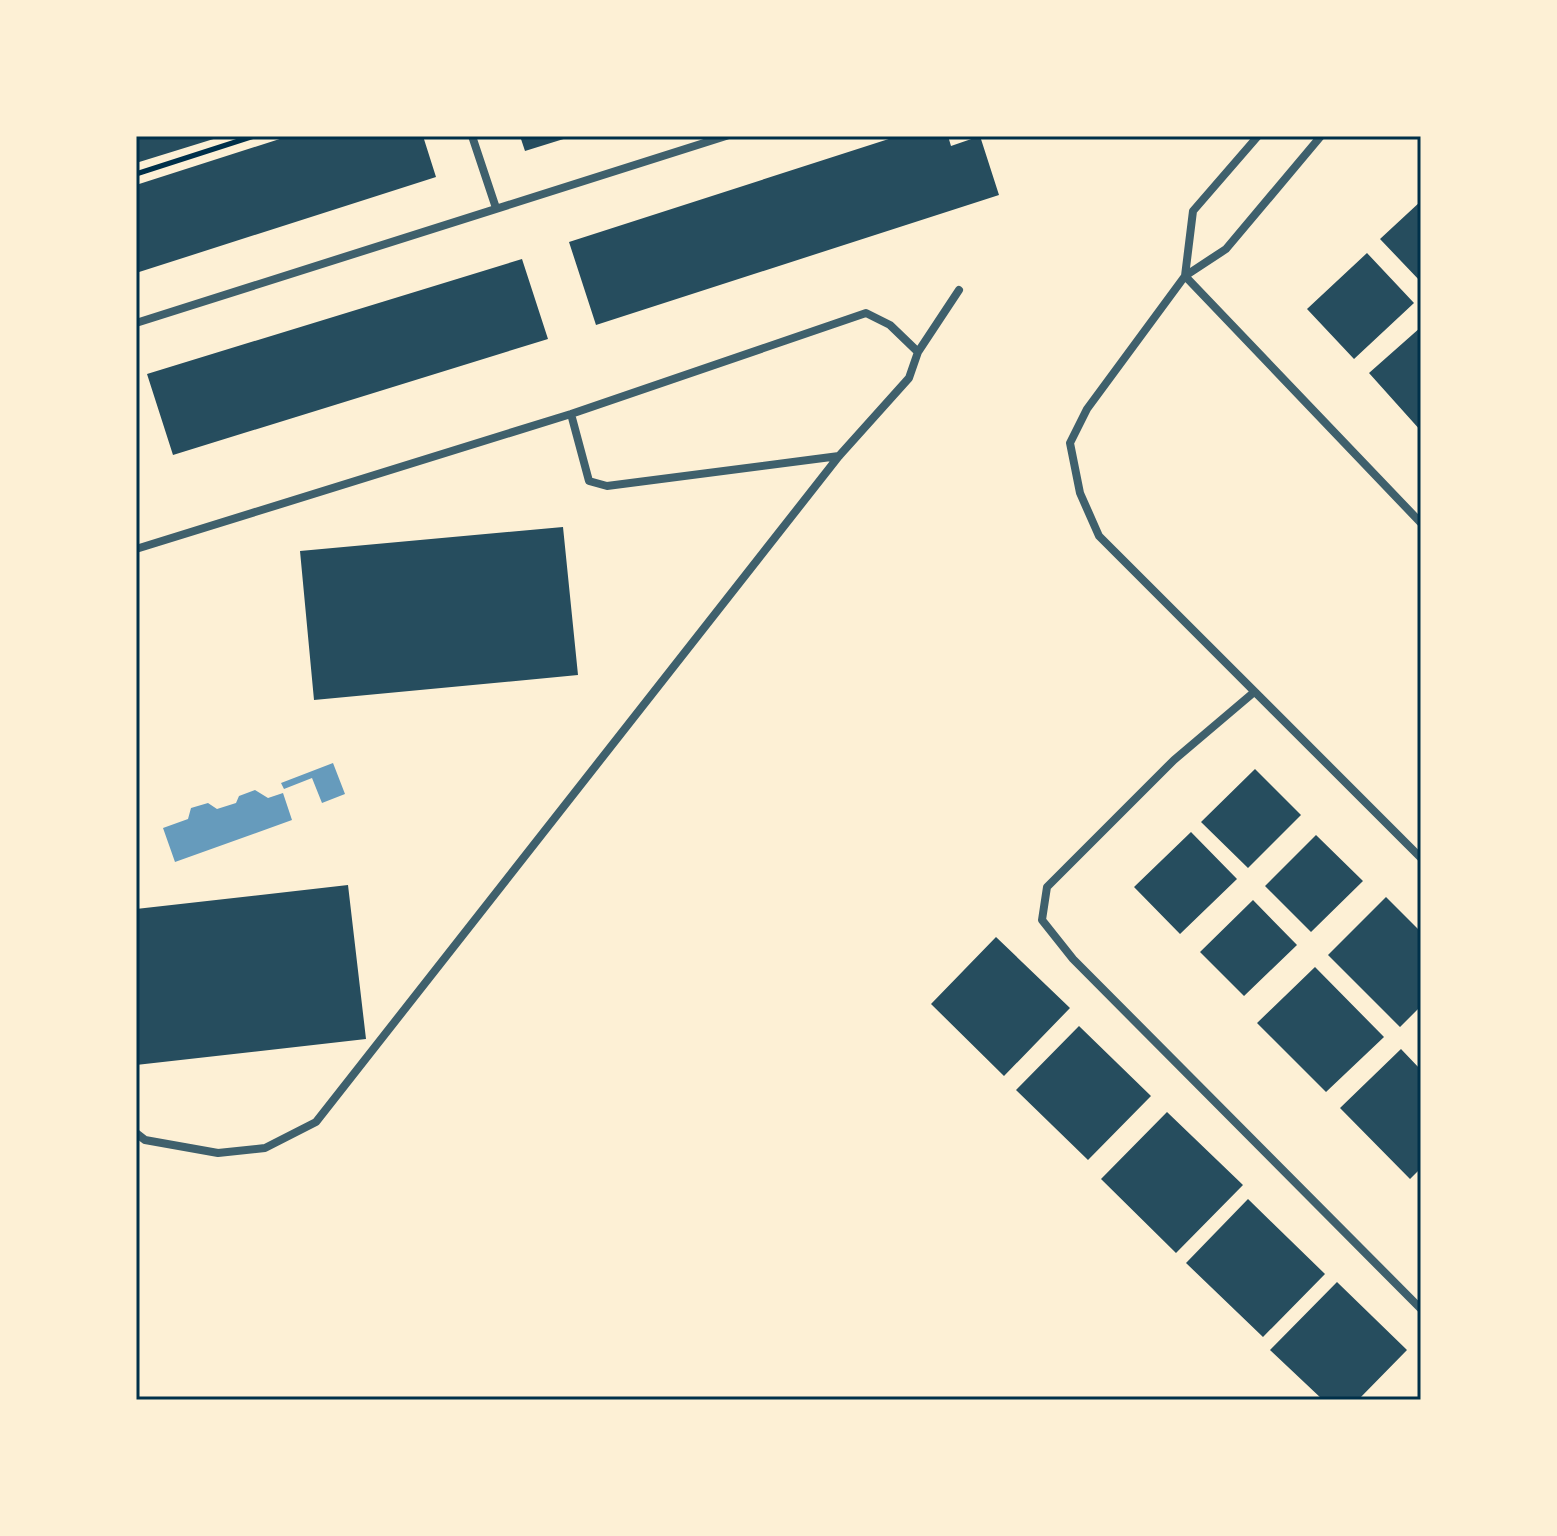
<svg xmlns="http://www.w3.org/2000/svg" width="1557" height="1536" viewBox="0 0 1557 1536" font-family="Ubuntu,sans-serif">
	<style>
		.water { fill: #669bbc }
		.building { fill: #264d5e }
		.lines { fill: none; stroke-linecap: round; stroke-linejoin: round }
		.path { stroke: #003049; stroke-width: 5 }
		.minor { stroke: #3f606c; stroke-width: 8 }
		.neatline { fill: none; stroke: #003049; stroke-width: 3 }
	</style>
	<rect width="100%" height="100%" fill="#fdf0d5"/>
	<path class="water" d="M333 763 345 794 322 803 312 778 284 789 281 783Z
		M255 790 268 798 283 793 292 820 175 862 163 828 188 819 191 808 208 803 217 809 236 803 239 796Z"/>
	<path class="building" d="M136 136H220V137L136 163Z
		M289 136H423L436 177 136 273V185Z
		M520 136H570V137L525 151Z
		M898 136H948L951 146 980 136 999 195 596 325 569 242Z
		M1421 201V282L1380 239Z
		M1367 253 1414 303 1354 359 1307 309Z
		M522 259 548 339 173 455 147 374Z
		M1421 327V431L1369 373Z
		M563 527 578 675 314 700 300 551Z
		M1255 769 1301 815 1248 868 1201 822Z
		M1191 832 1237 879 1180 934 1134 887Z
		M1316 835 1363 881 1311 932 1265 886Z
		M348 885 366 1039 136 1065V909Z
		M1386 897 1421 932V1006L1400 1027 1328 955Z
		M1253 900 1297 945 1244 996 1200 952Z
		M996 937 1070 1008 1004 1076 931 1004Z
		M1315 967 1384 1037 1326 1092 1257 1023Z
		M1079 1026 1151 1096 1088 1160 1016 1090Z
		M1401 1049 1421 1070V1168L1410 1179 1340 1108Z
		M1167 1112 1243 1185 1176 1253 1101 1179Z
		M1248 1199 1325 1274 1263 1337 1186 1263Z
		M1337 1282 1407 1350 1358 1400H1323L1270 1350Z"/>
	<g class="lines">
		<path class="path" d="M136 174 254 136"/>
		<path class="minor" d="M472 136 496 208
			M1321 136 1226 249 1185 276 1087 409 1070 443 1080 493 1099 536 1421 858
			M1185 276 1421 523
			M1185 276 1193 211 1258 136
			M136 323 726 136
			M918 352 959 290
			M571 414 589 481 607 486 839 456
			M136 549 571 414 866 313 890 325 918 352 909 378 839 456 316 1122 265 1148 218 1153 145 1140 136 1133
			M1253 693 1174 760 1047 887 1042 920 1073 959 1421 1309"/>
	</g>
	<rect width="1557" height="1536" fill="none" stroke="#fdf0d5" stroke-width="276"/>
	<rect x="138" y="138" width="1281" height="1260" class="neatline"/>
</svg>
